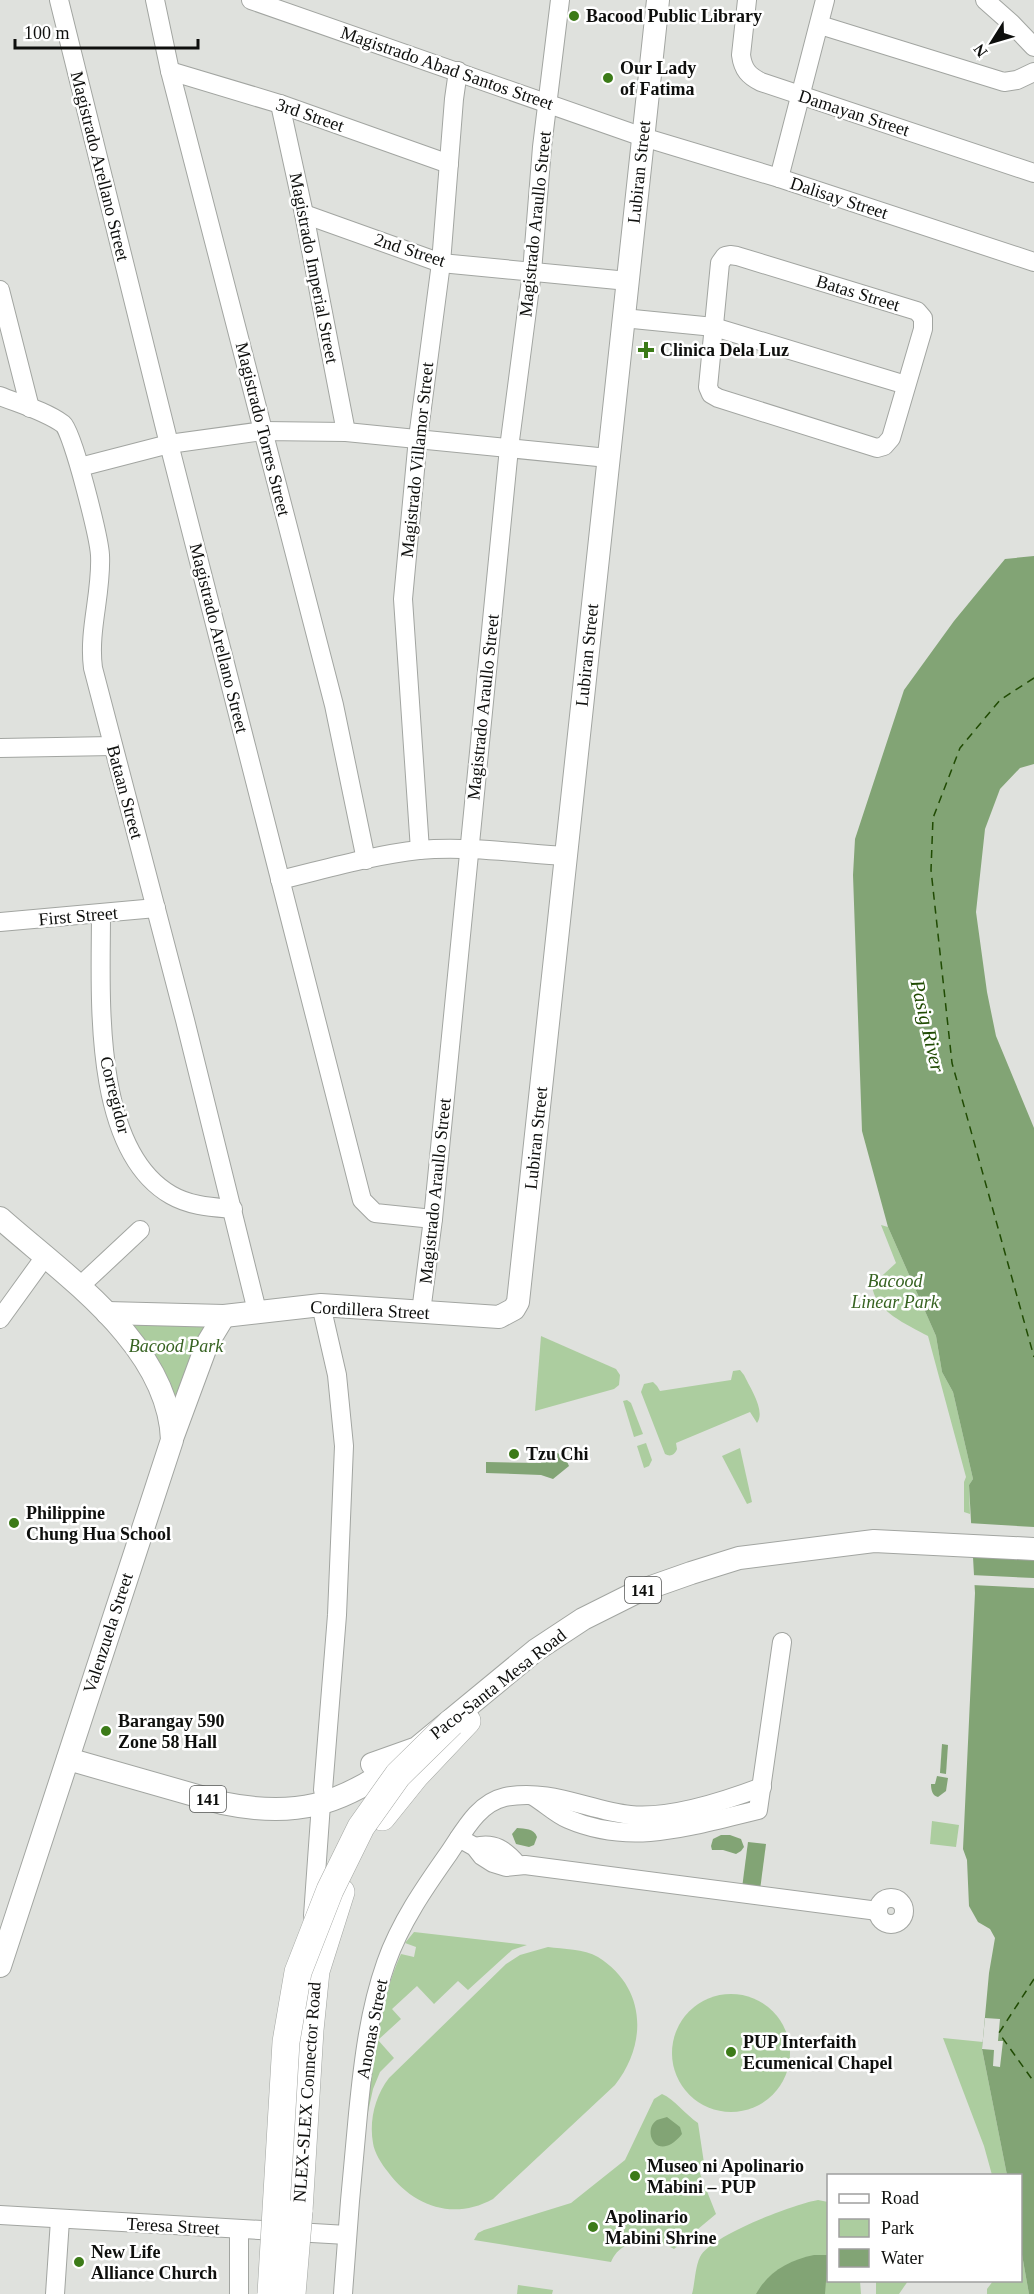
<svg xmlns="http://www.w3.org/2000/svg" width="1034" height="2294" font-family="'Times New Roman',serif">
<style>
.green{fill:#accd9f}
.water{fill:#82a475}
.pier{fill:#dfe1dd}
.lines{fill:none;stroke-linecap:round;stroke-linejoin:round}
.ferry{stroke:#204b03;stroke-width:1.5;stroke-dasharray:8 6;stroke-linecap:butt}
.minor-casing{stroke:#a2a5a1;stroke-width:20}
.major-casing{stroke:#a2a5a1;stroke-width:24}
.highway-casing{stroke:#a2a5a1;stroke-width:28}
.minor{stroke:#fff;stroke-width:18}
.major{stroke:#fff;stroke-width:22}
.highway{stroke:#fff;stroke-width:27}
.highway-bridge-casing{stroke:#a2a5a1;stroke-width:28;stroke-linecap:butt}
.highway-bridge{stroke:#fff;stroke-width:27}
.poi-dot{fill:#3c7b18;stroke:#fff;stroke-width:2}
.labels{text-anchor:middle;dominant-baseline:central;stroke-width:5;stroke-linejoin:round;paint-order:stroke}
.shield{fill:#fff;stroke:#565756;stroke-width:1.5}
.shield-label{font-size:16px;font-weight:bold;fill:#0e0f0d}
.poi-label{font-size:18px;font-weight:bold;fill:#0e0f0d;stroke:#fff;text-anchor:start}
.street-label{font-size:18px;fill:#0e0f0d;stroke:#fff}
.park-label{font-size:18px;font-style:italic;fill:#376322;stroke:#fff}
.water-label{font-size:20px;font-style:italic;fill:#204b03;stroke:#fff}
</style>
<rect width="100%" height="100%" fill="#dfe1dd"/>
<!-- green -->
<g class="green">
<path d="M881,1225L888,1227L936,1336L942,1372L953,1392L973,1479L969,1485L970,1514L964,1512V1482L966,1477L928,1336C908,1325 874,1311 872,1285L896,1263Z"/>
<polygon points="212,1319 175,1411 170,1382 125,1321"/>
<polygon points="541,1336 616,1369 620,1375 619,1385 614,1389 535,1411"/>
<path d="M740,1370L744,1375C750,1388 766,1411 757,1423L750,1412L676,1443L677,1449C675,1455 670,1457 665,1454L641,1392L644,1384L653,1382L657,1386L660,1391L731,1380L733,1371Z"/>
<polygon points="627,1400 631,1403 643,1434 634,1437 623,1401"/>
<polygon points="646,1443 652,1460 649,1466 644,1468 637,1446"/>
<polygon points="740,1448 752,1502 747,1504 722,1456"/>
<polygon points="932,1821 959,1825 956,1847 930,1844"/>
<path d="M414,1932L527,1945L512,1950L468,1990L458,1981L434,2004L417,1986L392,2009L401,2019L378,2040L394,2058L380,2072L373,2089L366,2121C370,2068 379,2002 401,1954L414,1957L416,1947L405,1943Z"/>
<path d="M548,1947C563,1949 584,1949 598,1957C646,1987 648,2043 615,2085L493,2199C453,2221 413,2206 388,2172C382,2165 374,2152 373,2143C369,2121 375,2096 389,2078L506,1964L520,1955Z"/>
<circle cx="731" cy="2053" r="59"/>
<polygon points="943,2038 983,2042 982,2049 1007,2175 992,2175 984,2146"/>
<path d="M662,2094C674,2099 686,2115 698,2123L704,2163L697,2166L716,2214L674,2249C654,2237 621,2237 611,2262L474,2240L478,2233L484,2230L571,2203L625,2160L654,2099Z"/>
<path d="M818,2200L828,2202V2280L860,2281L861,2294H692C695,2283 695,2267 700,2257C710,2236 794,2204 818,2200Z"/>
<polygon points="1021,2249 1029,2294 987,2294 987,2289 993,2281 1020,2280"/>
<polygon points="876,2281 876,2280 908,2281 899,2294 876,2294"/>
<polygon points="518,2285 553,2290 552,2294 517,2294"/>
</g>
<!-- water -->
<g class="water">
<polygon points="1034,556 1034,764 1020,768 1000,789 985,829 976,912 987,992 996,1036 1034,1128 1034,2294 1029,2294 1021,2249 1020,2176 1007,2175 982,2049 989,1973 995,1938 990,1929 978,1922 969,1906 967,1860 963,1849 975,1593 969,1485 973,1479 953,1392 942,1372 936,1336 888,1227 862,1131 853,875 855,839 904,690 954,621 1005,559"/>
<polygon points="553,1452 564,1455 569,1466 553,1479 541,1475 486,1473 486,1462 541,1463 543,1454"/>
<polygon points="942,1744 948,1745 946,1774 940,1773"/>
<path d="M937,1776L948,1778L946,1791L938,1797C932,1796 931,1789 931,1784H935Z"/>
<path d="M517,1828C525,1829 534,1828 537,1837L534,1845L529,1847L516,1844L512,1834Z"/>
<polygon points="721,1835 730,1835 741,1839 744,1847 741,1851 736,1854 723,1850 712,1850 711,1846 713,1839"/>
<polygon points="748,1842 766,1844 760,1890 742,1888"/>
<path d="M667,2117L680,2127L682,2134C657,2165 641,2130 657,2120C660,2119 664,2118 667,2117Z"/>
<path d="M814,2255H828L825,2294H756C768,2272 789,2260 814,2255Z"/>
</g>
<!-- pier -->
<g class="pier">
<polygon points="968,1523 1034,1527 1034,1556 970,1553"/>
<polygon points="971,1575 1034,1578 1034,1588 972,1585"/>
<polygon points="985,2018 1000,2019 998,2041 1003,2041 1000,2067 993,2066 994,2050 982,2049"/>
</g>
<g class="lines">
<!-- ferry -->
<g class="ferry">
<polyline points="1034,678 1000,700 960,748 933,818 931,870 952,1063 1034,1357"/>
<polyline points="1034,1979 999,2033 1034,2082"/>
</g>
<defs>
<g id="minor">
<polyline points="59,0 169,444 362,1200 375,1213 433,1219"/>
<polyline points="155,0 170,71 334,705 366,860"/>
<polyline points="251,0 643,137 779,178 1034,262"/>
<path d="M747,0L741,55C743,70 749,76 761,82L1034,173"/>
<polyline points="985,0 1011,23 1034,47"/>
<polyline points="820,25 1004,82 1017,80 1034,72"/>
<polyline points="170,71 280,104 449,164"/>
<polyline points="280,104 304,214 346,432"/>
<polyline points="779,178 825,0"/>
<polyline points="304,214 441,263 628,281"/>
<polygon points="730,255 737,256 917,311 923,318 923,329 891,438 884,446 877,448 718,398 711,394 708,387 720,263 725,256"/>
<polyline points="0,290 30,408"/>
<polyline points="623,318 714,327 906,385"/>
<path d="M0,396C20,404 45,411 63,424C73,432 99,538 100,555C102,593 88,630 93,668L185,1020L257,1311"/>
<polyline points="80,467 169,444 263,431 346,432 608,458"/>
<polyline points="0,748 113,746"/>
<polyline points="420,850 403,599 418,438 441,263 454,99 458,71"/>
<path d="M280,880C326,869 373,855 419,850C467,846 518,853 565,856"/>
<path d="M101,914C101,993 91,1149 171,1195C190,1206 211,1207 233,1209"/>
<polyline points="0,922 156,908"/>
<polyline points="79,1287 140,1230"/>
<polyline points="321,1305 337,1375 344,1446 337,1615 323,1790"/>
<polyline points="421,1312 433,1219 509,448 532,272 542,147 560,0"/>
<polyline points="0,1319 44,1258"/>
<path d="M533,1796C545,1803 556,1814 568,1819C633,1847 693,1825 758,1810L782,1642"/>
<polyline points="459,1838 475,1847 482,1856 493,1863 506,1867 525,1865 878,1911"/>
<path d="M475,1847C494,1842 505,1850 517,1864"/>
<circle cx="891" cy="1911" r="13"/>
<polyline points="313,1916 321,1804"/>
<polyline points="0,2215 347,2235"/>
<polyline points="55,2294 60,2220"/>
<polyline points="239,2294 239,2229"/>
<path d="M343,2294C347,2234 352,2174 358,2114C363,2063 369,2011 386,1963C400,1923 425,1887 449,1853C464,1831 478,1803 505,1797C549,1788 588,1810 630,1815C670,1819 725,1801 762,1787"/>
</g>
<g id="major">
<path d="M0,1218C64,1275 169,1345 172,1440L0,1966"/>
<polyline points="107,1313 224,1316 321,1305 499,1317 514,1309 518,1302 658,0"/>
<polyline points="173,1436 207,1344 224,1316"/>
<path d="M68,1759L222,1803C294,1818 340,1806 399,1762"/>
<polyline points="372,1764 417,1748 536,1650 583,1619 637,1592 691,1573 739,1558 874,1541 1034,1549"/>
</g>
<g id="highway">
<polyline points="382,1817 415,1776 467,1721"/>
<polyline points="299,2211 310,2030 316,1971 341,1892"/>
</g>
</defs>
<!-- minor casing -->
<use href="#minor" class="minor-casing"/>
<!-- major casing -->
<use href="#major" class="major-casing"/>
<!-- highway casing -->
<use href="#highway" class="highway-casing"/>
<!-- minor -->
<use href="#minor" class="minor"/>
<!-- major -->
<use href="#major" class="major"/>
<!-- highway -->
<use href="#highway" class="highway"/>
<defs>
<g id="highway-bridge">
<polyline points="271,2294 286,2042 298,1972 330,1890 361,1827 398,1775 451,1723"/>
<polyline points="292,2294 299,2211"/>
</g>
</defs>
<!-- highway-bridge casing -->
<use href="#highway-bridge" class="highway-bridge-casing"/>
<!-- highway-bridge -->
<use href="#highway-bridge" class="highway-bridge"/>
</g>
<!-- markers -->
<g class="poi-dot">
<circle cx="574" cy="16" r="6"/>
<circle cx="608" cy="78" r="6"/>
<path d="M643 341h6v6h6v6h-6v6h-6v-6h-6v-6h6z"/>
<circle cx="514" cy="1454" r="6"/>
<circle cx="14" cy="1523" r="6"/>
<circle cx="106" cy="1731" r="6"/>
<circle cx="731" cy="2052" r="6"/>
<circle cx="635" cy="2176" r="6"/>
<circle cx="593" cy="2227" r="6"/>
<circle cx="79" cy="2262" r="6"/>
</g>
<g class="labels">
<!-- shield labels -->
<g class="shield">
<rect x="625" y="1577" width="36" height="26" rx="4.5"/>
<rect x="190" y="1786" width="36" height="26" rx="4.5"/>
</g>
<g class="shield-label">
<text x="643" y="1590">141</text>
<text x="208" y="1799">141</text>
</g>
<!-- poi labels -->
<g class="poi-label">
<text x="586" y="16">Bacood Public Library</text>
<text x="620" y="68">Our Lady<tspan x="620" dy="21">of Fatima</tspan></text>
<text x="660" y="350">Clinica Dela Luz</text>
<text x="526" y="1454">Tzu Chi</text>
<text x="26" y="1513">Philippine<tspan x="26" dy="21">Chung Hua School</tspan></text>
<text x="118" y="1721">Barangay 590<tspan x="118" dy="21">Zone 58 Hall</tspan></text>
<text x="743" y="2042">PUP Interfaith<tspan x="743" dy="21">Ecumenical Chapel</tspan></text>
<text x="647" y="2166">Museo ni Apolinario<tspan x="647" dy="21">Mabini – PUP</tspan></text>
<text x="605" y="2217">Apolinario<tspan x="605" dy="21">Mabini Shrine</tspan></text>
<text x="91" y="2252">New Life<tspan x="91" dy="21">Alliance Church</tspan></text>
</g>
<!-- street labels -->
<g class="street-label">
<text transform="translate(447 68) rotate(19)">Magistrado Abad Santos Street</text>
<text transform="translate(854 113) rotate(18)">Damayan Street</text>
<text transform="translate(310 115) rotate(19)">3rd Street</text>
<text transform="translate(100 166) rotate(76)">Magistrado Arellano Street</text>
<text transform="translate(639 172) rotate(-84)">Lubiran Street</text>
<text transform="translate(839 198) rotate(18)">Dalisay Street</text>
<text transform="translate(535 224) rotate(-84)">Magistrado Araullo Street</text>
<text transform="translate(410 250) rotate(18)">2nd Street</text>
<text transform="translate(314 268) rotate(79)">Magistrado Imperial Street</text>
<text transform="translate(858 293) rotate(17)">Batas Street</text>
<text transform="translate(263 429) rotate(76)">Magistrado Torres Street</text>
<text transform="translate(417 460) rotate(-84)">Magistrado Villamor Street</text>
<text transform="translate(219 638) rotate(76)">Magistrado Arellano Street</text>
<text transform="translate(587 655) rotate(-84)">Lubiran Street</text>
<text transform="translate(483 707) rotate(-84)">Magistrado Araullo Street</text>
<text transform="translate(125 792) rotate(75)">Bataan Street</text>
<text transform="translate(78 916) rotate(-5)">First Street</text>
<text transform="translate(115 1095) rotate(76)">Corregidor</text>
<text transform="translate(536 1138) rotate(-84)">Lubiran Street</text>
<text transform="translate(435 1191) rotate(-84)">Magistrado Araullo Street</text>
<text transform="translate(370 1310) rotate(3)">Cordillera Street</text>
<text transform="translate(108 1633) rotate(-72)">Valenzuela Street</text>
<text transform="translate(498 1684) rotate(-38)">Paco-Santa Mesa Road</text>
<text transform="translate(372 2029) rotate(-79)">Anonas Street</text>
<text transform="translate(307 2092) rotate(-86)">NLEX-SLEX Connector Road</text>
<text transform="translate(173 2226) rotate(3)">Teresa Street</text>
</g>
<!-- park labels -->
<g class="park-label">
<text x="895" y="1281">Bacood<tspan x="895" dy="21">Linear Park</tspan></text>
<text x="176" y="1346">Bacood Park</text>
</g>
<!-- water labels -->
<g class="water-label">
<text transform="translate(928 1026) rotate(77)">Pasig River</text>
</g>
</g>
<!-- legend -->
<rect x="827" y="2174" width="195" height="108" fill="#ffffff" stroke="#9f9f9e" stroke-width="1.5"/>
<rect x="839" y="2194" width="30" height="9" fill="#ffffff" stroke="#9f9f9e" stroke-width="1.5"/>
<text x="881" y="2204" font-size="18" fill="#0e0f0d">Road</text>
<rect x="839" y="2219" width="30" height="18" fill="#accd9f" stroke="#9f9f9e" stroke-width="1.5"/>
<text x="881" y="2234" font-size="18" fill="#0e0f0d">Park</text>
<rect x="839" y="2249" width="30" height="18" fill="#82a475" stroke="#9f9f9e" stroke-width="1.5"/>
<text x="881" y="2264" font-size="18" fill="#0e0f0d">Water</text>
<!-- north arrow -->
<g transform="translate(992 42) rotate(233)" stroke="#ffffff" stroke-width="4.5" paint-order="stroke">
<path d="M0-4.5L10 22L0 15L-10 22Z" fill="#0e0f0d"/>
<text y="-9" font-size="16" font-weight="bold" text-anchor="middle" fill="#0e0f0d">N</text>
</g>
<!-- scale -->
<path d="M15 39v9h183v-9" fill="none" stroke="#0e0f0d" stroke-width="3"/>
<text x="24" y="39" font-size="18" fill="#0e0f0d" stroke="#ffffff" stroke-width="4.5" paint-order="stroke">100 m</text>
</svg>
